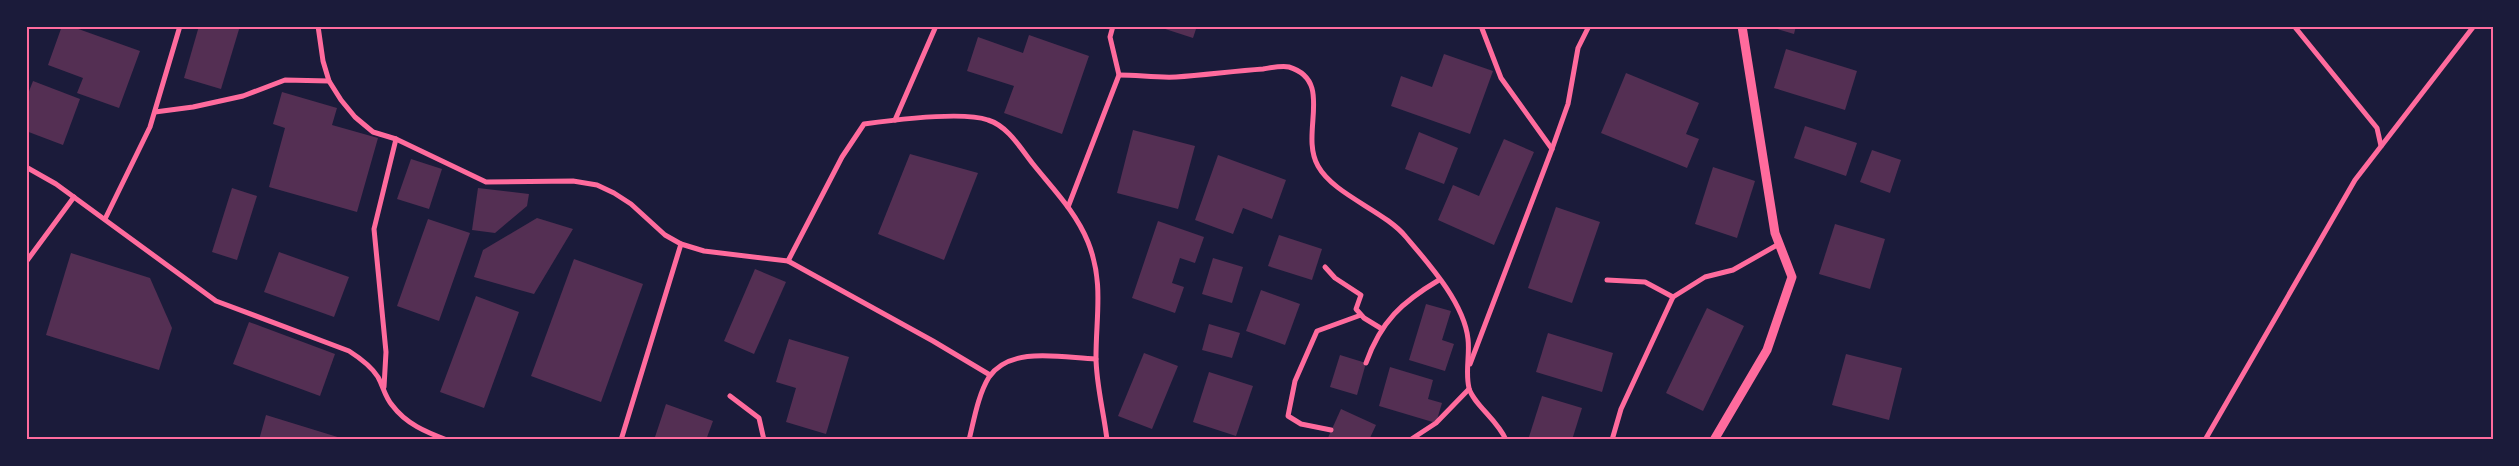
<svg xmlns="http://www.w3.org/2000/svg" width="2519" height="466" font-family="Manrope,sans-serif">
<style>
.building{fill:#542f53}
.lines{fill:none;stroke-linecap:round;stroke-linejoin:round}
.minor{stroke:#ff6b9d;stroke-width:5}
.tertiary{stroke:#ff6b9d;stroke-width:9}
.neatline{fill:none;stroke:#ff6b9d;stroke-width:2}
</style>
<rect width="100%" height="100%" fill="#1b1b3a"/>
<!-- building -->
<g class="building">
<polygon points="62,26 70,26 140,51 119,108 77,93 83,78 48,65"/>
<polygon points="199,26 240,26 221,89 184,78"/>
<polygon points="1156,26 1197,26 1193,38"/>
<polygon points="1767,26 1796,26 1794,34"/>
<polygon points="1029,35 1089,56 1062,134 1004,113 1014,86 967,71 978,37 1023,53"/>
<polygon points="1786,49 1857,71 1845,110 1774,88"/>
<polygon points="1444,54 1493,71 1470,134 1391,106 1401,76 1432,87"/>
<polygon points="1626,73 1699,103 1686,134 1699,139 1687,168 1601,133"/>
<polygon points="33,81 80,99 63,145 26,131 26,99"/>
<polygon points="282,92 337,108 332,125 378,138 357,212 269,187 285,128 273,124"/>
<polygon points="1805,126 1857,143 1846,176 1794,158"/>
<polygon points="1133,130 1195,146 1178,209 1117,193"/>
<polygon points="1419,132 1458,148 1444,184 1405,169"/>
<polygon points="1504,139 1534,152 1494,245 1438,220 1453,185 1479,196"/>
<polygon points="1872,150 1901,160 1890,193 1860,182"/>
<polygon points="910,154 978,173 944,260 878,234"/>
<polygon points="1218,155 1286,180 1272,219 1243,208 1233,234 1195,220"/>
<polygon points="411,159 442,169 429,209 397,199"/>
<polygon points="1713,167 1755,181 1737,238 1695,224"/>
<polygon points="232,188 257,196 237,260 212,252"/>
<polygon points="478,188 529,194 527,206 495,233 472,230"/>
<polygon points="1556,207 1600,222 1572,303 1528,288"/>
<polygon points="537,218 573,229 534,294 474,277 483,250"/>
<polygon points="428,219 470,233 439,321 397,306"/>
<polygon points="1158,221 1204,237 1195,263 1180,258 1172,283 1184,287 1175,313 1132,298"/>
<polygon points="1835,224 1885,239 1870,289 1819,274"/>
<polygon points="1279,235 1322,249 1312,280 1268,266"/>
<polygon points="279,252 349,277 334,317 264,292"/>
<polygon points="71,253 150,278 172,328 159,370 46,335"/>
<polygon points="1213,258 1243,267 1232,303 1202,294"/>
<polygon points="574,259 643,284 601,402 531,376"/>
<polygon points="755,269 786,282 754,354 724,341"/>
<polygon points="1261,290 1300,304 1285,345 1246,331"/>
<polygon points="476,296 519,312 484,408 440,392"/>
<polygon points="1426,304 1451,311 1442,340 1454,344 1445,371 1409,360"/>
<polygon points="1707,308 1744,326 1703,411 1666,393"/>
<polygon points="249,322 335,354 320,396 233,364"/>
<polygon points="1209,324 1240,333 1232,358 1202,350"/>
<polygon points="1548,333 1613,353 1602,392 1536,372"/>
<polygon points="789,339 849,357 826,434 786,422 796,388 776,382"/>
<polygon points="1144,353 1178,366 1152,429 1118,416"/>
<polygon points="1846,354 1902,368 1889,420 1832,405"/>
<polygon points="1340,355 1366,363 1357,395 1330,387"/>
<polygon points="1390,367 1433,380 1428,399 1442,403 1436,423 1379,406"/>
<polygon points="1209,372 1253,386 1236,436 1193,422"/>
<polygon points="1542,396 1582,408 1572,440 1528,440"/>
<polygon points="666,404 713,421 706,440 654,440"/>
<polygon points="1341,409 1376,425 1369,440 1327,440"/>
<polygon points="266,415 344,439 344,440 259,440"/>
</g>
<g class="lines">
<!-- minor -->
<g class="minor">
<polyline points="318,26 323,61 329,81 341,100 355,117 373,132 396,139 486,182 573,181 597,185 614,193 631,204 665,235 681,244 704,251 788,261 933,341 990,375"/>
<polyline points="1481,26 1501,78 1552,149"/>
<polyline points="2294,26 2377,128 2381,146"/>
<path d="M1119,75C1138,75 1157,78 1176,77C1205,75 1234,71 1263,69C1270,68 1282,65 1289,67C1335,81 1299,133 1318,166C1334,195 1385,211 1406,237C1429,264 1464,303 1468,339C1470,355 1465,372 1469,388C1473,404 1498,420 1506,440"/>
<polyline points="155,112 193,107 243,96 285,80 329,81"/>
<polyline points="895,120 936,26"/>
<path d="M26,167L56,184L216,301L349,351C360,358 371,366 378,377C383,386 385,397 392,405C406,424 426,432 447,440"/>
<polyline points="1068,207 1119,75 1110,37 1113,26"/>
<polyline points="105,219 150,127 180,26"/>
<path d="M788,261L842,157L864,124C893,120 962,111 988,120C1008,126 1021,149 1033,164C1053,189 1076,212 1088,242C1104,282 1096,315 1096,357C1096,384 1104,413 1107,440"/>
<polyline points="26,262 74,197"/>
<polyline points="1325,267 1335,278 1361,295 1356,309 1364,318 1382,329"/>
<polyline points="1607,280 1645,282 1673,297"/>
<path d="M1366,363C1381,321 1402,302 1439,280"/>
<polyline points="1470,364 1552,149 1568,104 1578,48 1589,26"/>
<polyline points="384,387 386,352 374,229 396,139"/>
<polyline points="730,396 759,418 764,440"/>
<polyline points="1331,430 1301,424 1288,416 1295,381 1317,331 1361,315"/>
<polyline points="26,437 28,440"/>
<polyline points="621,440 681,244"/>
<path d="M969,440C974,420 978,395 989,377C1011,345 1064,358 1096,359"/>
<polyline points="1410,440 1436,423 1469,389"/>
<polyline points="1612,440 1621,409 1673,297 1705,277 1733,270 1779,244"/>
<polyline points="2205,440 2355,180 2474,26"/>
</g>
<!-- tertiary -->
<polyline class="tertiary" points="1714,440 1767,350 1792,277 1775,233 1742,26"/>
</g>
<!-- border -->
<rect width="2519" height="466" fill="none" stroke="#1b1b3a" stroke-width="55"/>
<rect x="28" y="28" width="2464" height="410" class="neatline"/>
</svg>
